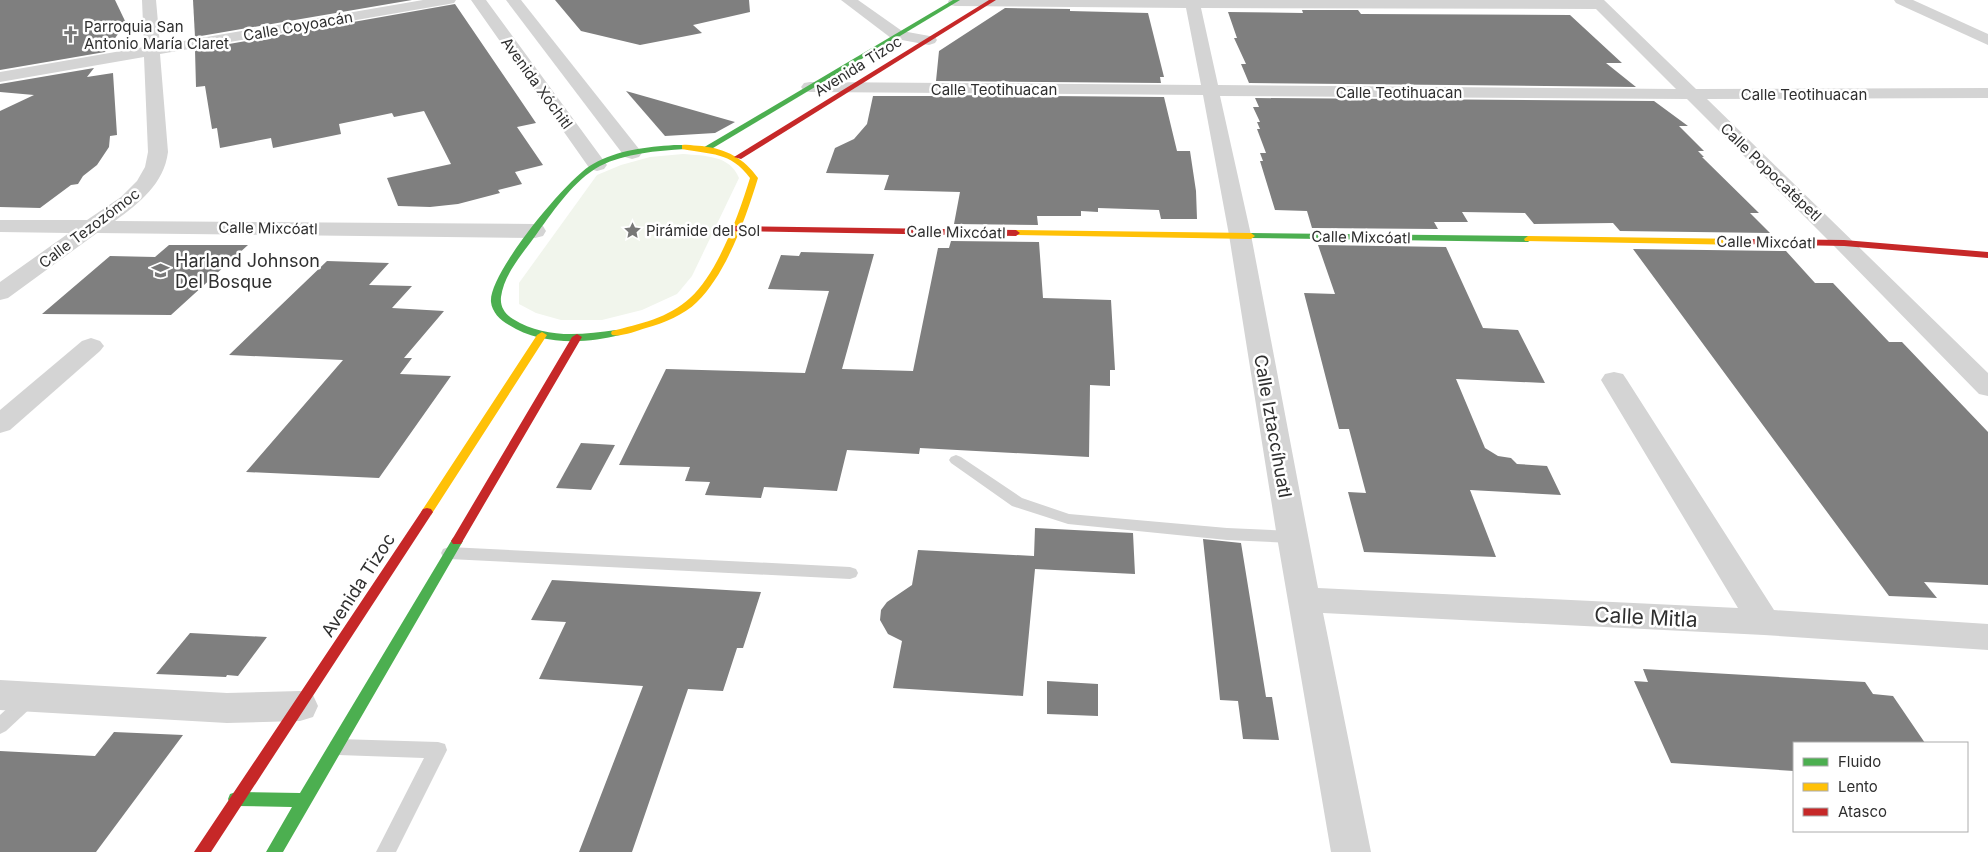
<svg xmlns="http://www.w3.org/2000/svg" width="1988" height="852" font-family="Inter,sans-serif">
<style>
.green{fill:#f1f5ec}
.building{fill:#7f7f7f}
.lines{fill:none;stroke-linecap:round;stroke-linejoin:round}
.lane{fill:#d4d4d4;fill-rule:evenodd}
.street{fill:#d4d4d4;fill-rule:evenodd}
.fast{fill:#4caf50;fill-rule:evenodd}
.slow{fill:#ffc107;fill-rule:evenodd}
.jam{fill:#c62828;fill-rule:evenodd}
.labels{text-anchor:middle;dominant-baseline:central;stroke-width:5;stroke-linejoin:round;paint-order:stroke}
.far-poi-label{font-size:15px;fill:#2f2f2f;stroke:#fff;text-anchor:start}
.far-street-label{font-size:15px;fill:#2f2f2f;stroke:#fff}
.poi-label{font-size:18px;fill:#2f2f2f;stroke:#fff;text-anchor:start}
.street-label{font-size:18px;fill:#2f2f2f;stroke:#fff}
.near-street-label{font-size:21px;fill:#2f2f2f;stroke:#fff}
</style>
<rect width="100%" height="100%" fill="#fff"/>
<!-- green -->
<path class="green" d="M683,154C705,156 730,155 739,178L692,276L677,294L642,310L602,320H561L536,313L519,304V283L597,175L621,165L650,157Z"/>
<!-- building -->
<g class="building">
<polygon points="0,0 115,0 126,23 105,52 0,70"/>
<polygon points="193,0 412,0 195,37"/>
<polygon points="555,0 749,0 750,12 693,25 702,33 640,45 581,31"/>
<polygon points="455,4 536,123 517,127 543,165 515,172 522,184 498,190 500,193 458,204 430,207 398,206 387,178 451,164 424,111 394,117 392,113 339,124 341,134 273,148 271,138 220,148 217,128 212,129 205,86 196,87 195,50"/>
<polygon points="1005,8 1070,9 1070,11 1148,13 1164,77 1160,77 1161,83 936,81 939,51"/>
<polygon points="1302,10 1358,10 1361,14 1570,15 1622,63 1606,63 1636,87 1249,83 1241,64 1246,64 1234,38 1237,38 1228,12 1303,13"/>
<polygon points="94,68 87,77 113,73 117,135 110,136 109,147 97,165 83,176 78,184 71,185 40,208 0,207 0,111 34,95 0,92 0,84"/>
<polygon points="626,91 735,122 715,133 665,136"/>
<polygon points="934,95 1164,97 1177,151 1190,151 1196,191 1197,219 1161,219 1159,210 1098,208 1098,212 1081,211 1081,216 1037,216 1038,225 954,224 960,192 884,190 889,175 826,173 835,148 854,139 867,124 873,96 934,96"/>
<polygon points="1255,98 1654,101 1688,126 1679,126 1704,151 1698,151 1704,157 1702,157 1759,213 1750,213 1770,233 1620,231 1613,223 1534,224 1525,213 1462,212 1468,222 1434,222 1438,229 1312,228 1307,211 1275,210 1260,161 1263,161 1260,153 1266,153 1257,129 1260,129 1257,122 1260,122 1253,107 1259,107"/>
<polygon points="951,241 1039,242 1043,298 1111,300 1115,370 1110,370 1110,386 1090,385 1089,457 920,448 919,454 847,450 837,491 764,487 761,498 705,495 710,482 685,481 690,467 619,465 666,369 805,373 829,291 768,289 781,255 799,256 801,252 874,254 842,369 913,371 938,248 949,248"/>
<polygon points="169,245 248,245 171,315 42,314 110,256 155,257"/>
<polygon points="1318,245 1446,247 1483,328 1518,330 1545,383 1456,379 1485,448 1498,456 1511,458 1517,464 1547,466 1561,495 1470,490 1496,557 1364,552 1348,492 1366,493 1349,429 1339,429 1304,293 1335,294"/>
<polygon points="1633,249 1786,251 1815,283 1833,283 1889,342 1902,342 1988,432 1988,585 1924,582 1937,598 1889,596"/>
<polygon points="327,261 389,263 369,285 412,286 392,308 444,311 404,358 412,358 400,374 451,376 379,478 246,472 343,360 229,355"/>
<polygon points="581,443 615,445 591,490 556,488"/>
<polygon points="1035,528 1133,533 1135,574 1035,569 1023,696 893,688 902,641 888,634 880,620 881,610 887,602 912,585 918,550 1034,556"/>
<polygon points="1203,539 1241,543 1266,697 1272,697 1279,740 1243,739 1238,701 1220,700"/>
<polygon points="552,580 761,592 743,648 737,648 723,691 688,689 632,852 579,852 643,686 539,679 566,622 531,620"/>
<polygon points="190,633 267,637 238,676 227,675 226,677 156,674"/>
<polygon points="1643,669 1865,682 1873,694 1893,696 1925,743 1794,743 1794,771 1671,763 1634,681 1648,682"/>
<polygon points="1047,681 1098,684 1098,716 1047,714"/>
<polygon points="114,732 183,735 96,852 0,852 0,751 95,756"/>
</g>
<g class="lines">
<!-- lane -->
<g class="lane">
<polygon points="956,455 961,457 1022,498 1069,514 1227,528 1292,531 1297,533 1300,537 1297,541 1292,543 1227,540 1068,524 1012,506 951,463 949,460 951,457"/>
<polygon points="449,547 850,567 856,569 858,573 856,577 850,579 449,559 443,557 441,553 443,549"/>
<polygon points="29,692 35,694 38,699 35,704 6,731 0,734 0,715 23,694"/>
<polygon points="338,739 438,742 445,744 447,750 396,852 376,852 424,758 338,755 331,753 329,747 331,741"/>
</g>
<!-- street -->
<g class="street">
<path d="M142,0H156L160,45L423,0H456L454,3L449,4L160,54L168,152C164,184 139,203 115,221L535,224L543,226L546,231L543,236L535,238L97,233L8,298L0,300V282L69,233L0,232V220H87L121,197L137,181L145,167L148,152L144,57L0,82V72L144,47Z"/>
<polygon points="471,0 486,0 604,161 607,165 604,169 597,171 590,169"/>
<polygon points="506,0 521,0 639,149 642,153 639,157 632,159 625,157"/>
<polygon points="841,0 858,0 902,31 935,37 937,40 935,43 929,45 891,38"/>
<path d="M949,0H1604L1696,89L1988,88V98L1707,99L1988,373V396L1979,394L1836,248L1687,99L1220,96L1251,235L1318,588L1738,608L1601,380L1605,374L1614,372L1623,374L1627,380L1774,610L1988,624V650L1764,635L1323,613L1371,852H1331L1277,537L1229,235L1203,95L810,92L804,91L801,87L804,83L810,82L1201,85L1186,8L955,6L950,5L948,2ZM1201,8L1596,9L1676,89L1218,85Z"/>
<polygon points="1894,0 1913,0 1988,34 1988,45 1896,3"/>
<polygon points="91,338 100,341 104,346 100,351 10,430 0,433 0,410 82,341"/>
<polygon points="0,680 227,693 300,691 313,695 318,706 313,717 300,721 227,723 0,710"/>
</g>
<!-- fast -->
<g class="fast">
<polygon points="953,0 960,0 708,151 701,149"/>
<path d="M674,145H685L689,147L685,149C656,151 626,153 600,166C574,180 555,209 538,232C525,251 504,273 501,297C500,307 505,314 513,319C545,339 581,335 616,330L620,331L621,333L620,335C585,344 540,345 509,325C500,320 492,312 491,302C488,274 568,177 593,164C617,150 647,147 674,145Z"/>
<polygon points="1251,233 1528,236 1532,239 1528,242 1248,238 1247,236"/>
<polygon points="457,536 461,538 463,541 283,852 266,852 292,807 236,806 230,804 228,799 230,794 236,792 300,793 453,538"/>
</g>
<!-- slow -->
<g class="slow">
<path d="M682,145C689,144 695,146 702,146C726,149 744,158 758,178C746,217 727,273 697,302C684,315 664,323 646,328C636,331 622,337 612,335L611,333L612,331C639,324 669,318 690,298C718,273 739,214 750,178C730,151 711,155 682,149Z"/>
<polygon points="1016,230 1251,233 1255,236 1251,239 1013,235 1013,231"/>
<polygon points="1528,236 1746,239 1751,242 1746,245 1525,241 1524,239"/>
<polygon points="542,332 547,335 431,515 423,515 421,512 423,509 537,335"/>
</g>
<!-- jam -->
<g class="jam">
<polygon points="989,0 996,0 741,159 734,157"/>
<polygon points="733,226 1016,230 1020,233 1016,236 730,231 730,227"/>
<polygon points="1746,239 1844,240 1988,252 1988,258 1844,246 1743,244 1743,240"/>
<polygon points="577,334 582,337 461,544 453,544 451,541 453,538 572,337"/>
<polygon points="427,508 431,509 433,512 431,515 211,852 194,852 423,509"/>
</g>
</g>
<!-- icons -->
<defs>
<symbol id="church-bare" viewBox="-9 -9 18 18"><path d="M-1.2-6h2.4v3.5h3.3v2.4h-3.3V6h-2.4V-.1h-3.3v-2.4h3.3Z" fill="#787878" stroke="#fff" stroke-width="2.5" paint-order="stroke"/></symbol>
<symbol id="sight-bare" viewBox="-9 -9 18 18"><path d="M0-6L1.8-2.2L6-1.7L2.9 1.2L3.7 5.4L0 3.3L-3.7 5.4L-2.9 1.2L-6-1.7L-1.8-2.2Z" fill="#787878" stroke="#fff" stroke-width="2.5" paint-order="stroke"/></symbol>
<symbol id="school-bare" viewBox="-9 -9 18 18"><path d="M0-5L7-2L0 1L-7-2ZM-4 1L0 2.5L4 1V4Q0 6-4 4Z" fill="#787878" stroke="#fff" stroke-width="2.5" paint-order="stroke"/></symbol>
</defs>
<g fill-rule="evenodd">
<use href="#church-bare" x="58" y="22" width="25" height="25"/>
<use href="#sight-bare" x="620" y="218" width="25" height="25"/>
<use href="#school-bare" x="148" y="258" width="25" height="25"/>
</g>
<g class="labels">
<!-- far-poi labels -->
<g class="far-poi-label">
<text x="84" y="26">Parroquia San<tspan x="84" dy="17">Antonio María Claret</tspan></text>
<text x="646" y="230">Pirámide del Sol</text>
</g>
<!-- far-street labels -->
<g class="far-street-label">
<text transform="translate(298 26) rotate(-10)">Calle Coyoacán</text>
<text transform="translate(858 66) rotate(-32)">Avenida Tizoc</text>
<text transform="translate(537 83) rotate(54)">Avenida Xóchitl</text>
<text x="994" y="89">Calle Teotihuacan</text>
<text x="1399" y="92">Calle Teotihuacan</text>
<text x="1804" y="94">Calle Teotihuacan</text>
<text transform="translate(1771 172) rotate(44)">Calle Popocatépetl</text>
<text transform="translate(89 228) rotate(-37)">Calle Tezozómoc</text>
<text transform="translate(268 228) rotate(1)">Calle Mixcóatl</text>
<text transform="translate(956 232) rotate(1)">Calle Mixcóatl</text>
<text transform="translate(1361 237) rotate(1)">Calle Mixcóatl</text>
<text transform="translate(1766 242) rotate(1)">Calle Mixcóatl</text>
</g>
<!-- poi labels -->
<g class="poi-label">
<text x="175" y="260">Harland Johnson<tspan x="175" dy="21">Del Bosque</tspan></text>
</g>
<!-- street labels -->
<g class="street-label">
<text transform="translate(1273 426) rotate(80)">Calle Iztaccíhuatl</text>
<text transform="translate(358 585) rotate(-57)">Avenida Tizoc</text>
</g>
<!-- near-street labels -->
<g class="near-street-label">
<text transform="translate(1646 617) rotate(3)">Calle Mitla</text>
</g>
</g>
<!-- legend -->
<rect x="1793" y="742" width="175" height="90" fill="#ffffff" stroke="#acacac"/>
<rect x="1803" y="758" width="25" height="8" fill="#4caf50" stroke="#acacac"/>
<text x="1838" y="767" font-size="15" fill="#2f2f2f">Fluido</text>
<rect x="1803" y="783" width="25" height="8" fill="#ffc107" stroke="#acacac"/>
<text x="1838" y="792" font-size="15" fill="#2f2f2f">Lento</text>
<rect x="1803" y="808" width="25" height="8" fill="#c62828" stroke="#acacac"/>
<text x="1838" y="817" font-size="15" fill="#2f2f2f">Atasco</text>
</svg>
